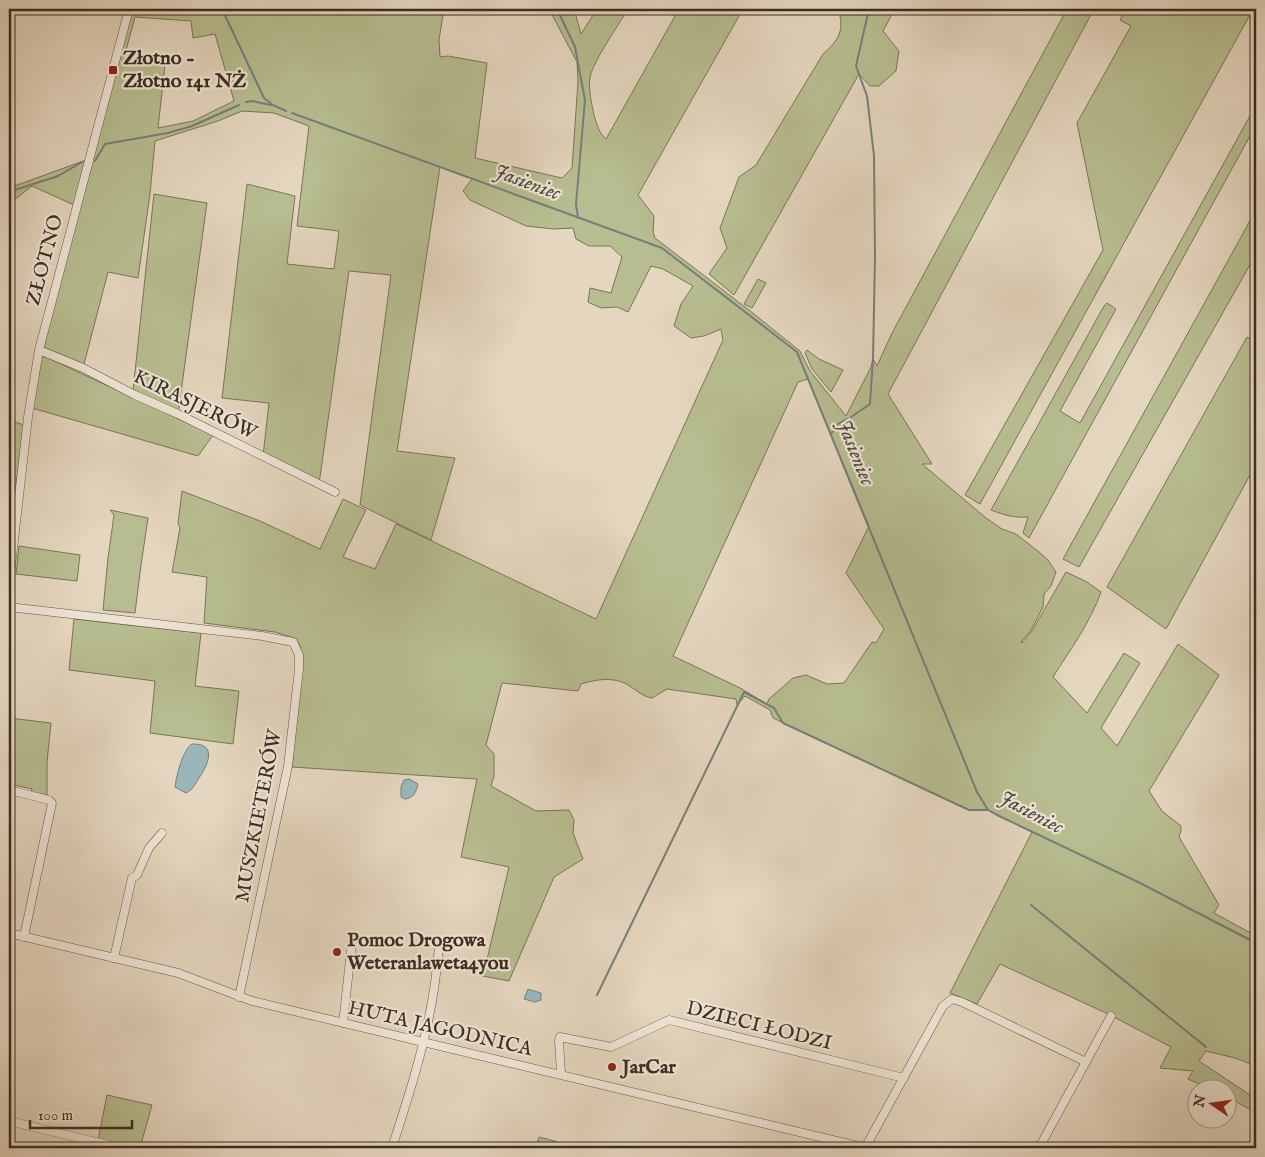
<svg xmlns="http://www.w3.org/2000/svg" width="1265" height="1157" font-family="'IM FELL English',serif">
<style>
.green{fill:#b7bd90;stroke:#7a7559;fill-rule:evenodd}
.water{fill:#99b7bb;stroke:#74807e}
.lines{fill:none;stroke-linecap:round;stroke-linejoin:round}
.stream{stroke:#74807e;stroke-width:2}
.minor-casing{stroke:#665749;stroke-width:9}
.minor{stroke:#eee4d5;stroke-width:8}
.poi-dot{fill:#8f2418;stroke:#eee4d5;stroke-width:2}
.labels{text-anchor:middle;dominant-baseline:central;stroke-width:4.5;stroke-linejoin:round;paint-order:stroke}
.poi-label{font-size:20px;font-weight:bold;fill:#3c2d22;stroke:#eee4d5;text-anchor:start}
.street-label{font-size:20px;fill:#3c2d22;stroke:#eee4d5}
.water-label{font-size:21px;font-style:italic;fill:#4f4941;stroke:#eee4d5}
</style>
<rect width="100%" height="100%" fill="#e5d6bf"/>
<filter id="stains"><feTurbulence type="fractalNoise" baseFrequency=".004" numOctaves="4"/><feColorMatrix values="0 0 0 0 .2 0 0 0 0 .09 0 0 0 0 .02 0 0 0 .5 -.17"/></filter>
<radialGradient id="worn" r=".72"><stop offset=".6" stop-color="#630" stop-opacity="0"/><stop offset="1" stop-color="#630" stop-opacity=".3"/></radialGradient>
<!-- green -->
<g class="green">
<path d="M132,9H444L439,40L440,57L448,56L487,63L475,158L562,178L572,168L578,82L577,62L549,9H574L581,34L597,9H628C619,24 593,62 590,77C588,88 592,105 594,115C597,125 599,133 606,139L679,9H743L638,195L654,216L653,232L655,238L749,310L800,351L810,371L846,416L871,367L873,359L877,366L892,333L1067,9H1094L888,394L932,464H922L986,518L1002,529L1016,534L1039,552L1048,560L1056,572L1051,586L1044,594L1043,607L1031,630L1021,642L1022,643L1032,631L1066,572L1087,582L1101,592C1090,623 1070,650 1053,677L1087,713L1124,653L1140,663L1101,728L1117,746L1178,644L1219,675L1149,791L1162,811L1181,826V831L1179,837L1219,905L1214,913L1256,936V1066L1235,1058L1206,1051L1199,1061L1256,1099V1113L1228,1097V1090L1211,1089L1188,1079L1193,1071L1160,1068L1171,1047L1108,1014L1000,964L977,1004L950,993L1032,832L988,810H969L773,718L770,710L745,696L737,705L736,699L667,689L652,698C642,696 639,692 631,687C616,676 598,679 581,684L578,691L502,683L486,745L494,754V776L491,786L536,811L569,810L574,820L573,833L583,859L554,877L509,981L483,976L509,867L461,857L477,779L292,767L302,664L300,645L294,638L275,632L204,623L207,577L172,572L180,528L178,523L182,491L260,521L320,549L343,499L366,510L343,557L375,569L396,524L596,619L723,340L721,329L704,336L691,338L674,326L681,304L693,286L663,269L651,266L628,312L617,307L601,308L588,302L590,288L611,293L622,257L610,246H589L576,239L573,228L553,229L526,226L470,200L463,191L472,179L440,167L397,451L455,458L431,540L360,505L391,275L349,271L319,484L263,456L269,403L222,398L247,184L295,196L287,264L334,269L339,231L297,226L309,126L274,113L242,111L218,121L155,141L150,194L138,278L108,272L84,364L43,347ZM135,17L191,21L193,38L215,34L234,101L193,121L158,128L166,56L125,54ZM808,379L869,526L846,573L884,629L876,643L872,642L844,683L827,684L806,675L793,678L769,699L767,704L740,688L673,656L798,382Z"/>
<path d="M838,9H895L883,31L899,51L896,71L879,86H870L859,74L734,295L709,274L727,248L720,228L739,177L756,165L823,54C839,40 845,30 838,9Z"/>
<polygon points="1126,9 1252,9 1252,11 980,504 965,495 1103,250 1077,123 1131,26 1120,20"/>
<path d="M1256,105V125L1029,538L1023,533L1028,517C1014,518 1004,515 991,510L1104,306L1107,303L1116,309L1060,411L1080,423Z"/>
<polygon points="86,160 74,205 32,186 9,204 9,188"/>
<polygon points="154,194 207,203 178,414 133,390"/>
<polygon points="1256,210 1256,254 1079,567 1063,559"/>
<polygon points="758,279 766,283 752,308 744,304"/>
<polygon points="1247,337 1256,342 1256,464 1166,629 1107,587"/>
<polygon points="807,350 819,359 843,370 831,392 812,369 805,353"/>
<polygon points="41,357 46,357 213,435 198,456 32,408"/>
<polygon points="9,420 24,425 16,486 10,487 9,486"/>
<polygon points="110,510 148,518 141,565 135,613 103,610 108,558 114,515"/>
<polygon points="19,546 80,555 77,581 16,574"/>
<polygon points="74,619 201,633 195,686 239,691 233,744 150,733 155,681 69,670"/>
<polygon points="9,718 51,723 47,762 47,795 31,792 32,789 9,784"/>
<polygon points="107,1095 152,1105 140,1148 133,1148 98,1140"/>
<polygon points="539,1137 558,1142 556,1148 536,1148"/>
</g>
<!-- water -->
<g class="water">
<path d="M192,744C218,743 208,765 199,778C195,784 193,790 186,793L175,787C176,777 183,749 192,744Z"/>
<path d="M409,779L418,784C416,792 414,798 405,799L401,797V787L404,780Z"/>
<polygon points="528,989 541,993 541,1000 535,1002 524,999"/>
</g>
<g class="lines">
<!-- stream -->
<g class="stream">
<polyline points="222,9 264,98 273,105 286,111"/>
<polyline points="557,9 575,47 585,100 576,204 578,218"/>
<polyline points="246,102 252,101 271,105"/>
<polyline points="292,113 662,248 797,352 977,792 988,810 997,815 1140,883 1256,943"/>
<polyline points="95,161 105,144 168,133 192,126 239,105"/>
<polyline points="9,192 58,176 82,162"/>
<polyline points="851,417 870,404 873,359 875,257 874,156 867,96 856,66 869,9"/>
<polyline points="831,434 838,424 847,419"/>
<polyline points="1031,905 1206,1047"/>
<polyline points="597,995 744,692 774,708 783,723 969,810 988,810"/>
</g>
<defs>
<g id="minor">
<polyline points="39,350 83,368 135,395 178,414 335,492"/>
<polyline points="9,584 28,417 39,350 129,9"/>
<polyline points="9,607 262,636 293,642 299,655 299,669 288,766 239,997"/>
<polyline points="9,790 49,800 52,803 24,937"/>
<polyline points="9,933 178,973 252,1001 866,1148"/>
<polyline points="114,958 132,878 137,875 149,848 162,833"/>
<polyline points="343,1023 352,942"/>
<polyline points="561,1074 559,1041 560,1037 611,1047 669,1020 904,1078"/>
<polyline points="9,1121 121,1148"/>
<path d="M392,1148C408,1098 425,1046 433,995C436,979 437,964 439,948"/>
<polyline points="865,1148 943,1006 952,999 962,1002 1086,1062"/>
<polyline points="1039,1148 1111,1016"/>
</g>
</defs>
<!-- minor casing -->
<use href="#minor" class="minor-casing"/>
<!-- minor -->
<use href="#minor" class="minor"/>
</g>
<!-- markers -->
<g class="poi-dot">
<rect x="108" y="65" width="10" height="10" rx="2.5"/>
<circle cx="337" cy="952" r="5"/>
<circle cx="612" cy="1067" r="5"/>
</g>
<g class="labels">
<!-- poi labels -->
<g class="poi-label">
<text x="123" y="58">Złotno -<tspan x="123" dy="23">Złotno 141 NŻ</tspan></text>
<text x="347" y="940">Pomoc Drogowa<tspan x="347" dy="23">Weteranlaweta4you</tspan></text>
<text x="622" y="1067">JarCar</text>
</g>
<!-- street labels -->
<g class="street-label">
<text transform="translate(45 260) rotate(-75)">ZŁOTNO</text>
<text transform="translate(195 405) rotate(26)">KIRASJERÓW</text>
<text transform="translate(259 816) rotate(-79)">MUSZKIETERÓW</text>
<text transform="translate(759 1026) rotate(14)">DZIECI ŁODZI</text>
<text transform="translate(440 1029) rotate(13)">HUTA JAGODNICA</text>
</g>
<!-- water labels -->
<g class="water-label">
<text transform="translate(527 183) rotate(20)">Jasieniec</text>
<text transform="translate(855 453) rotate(68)">Jasieniec</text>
<text transform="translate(1031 813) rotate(28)">Jasieniec</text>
</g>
</g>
<!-- margin -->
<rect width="1265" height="1157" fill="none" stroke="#e5d6bf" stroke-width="30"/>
<rect x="10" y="10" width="1245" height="1137" fill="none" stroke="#3c2d22" stroke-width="2.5"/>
<rect x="15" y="15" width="1235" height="1127" fill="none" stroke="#3c2d22"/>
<!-- north arrow -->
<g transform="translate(1212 1104) rotate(283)"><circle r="24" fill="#eee4d5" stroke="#a79b8d"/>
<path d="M0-4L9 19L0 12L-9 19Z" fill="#8f2418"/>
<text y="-8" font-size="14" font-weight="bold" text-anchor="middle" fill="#3c2d22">N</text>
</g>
<!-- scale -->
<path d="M30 1120v8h102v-8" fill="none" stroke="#3c2d22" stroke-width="2.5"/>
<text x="38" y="1120" font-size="15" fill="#3c2d22" stroke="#eee4d5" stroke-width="4" paint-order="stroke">100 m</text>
<rect width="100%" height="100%" filter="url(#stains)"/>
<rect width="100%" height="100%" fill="url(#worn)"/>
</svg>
